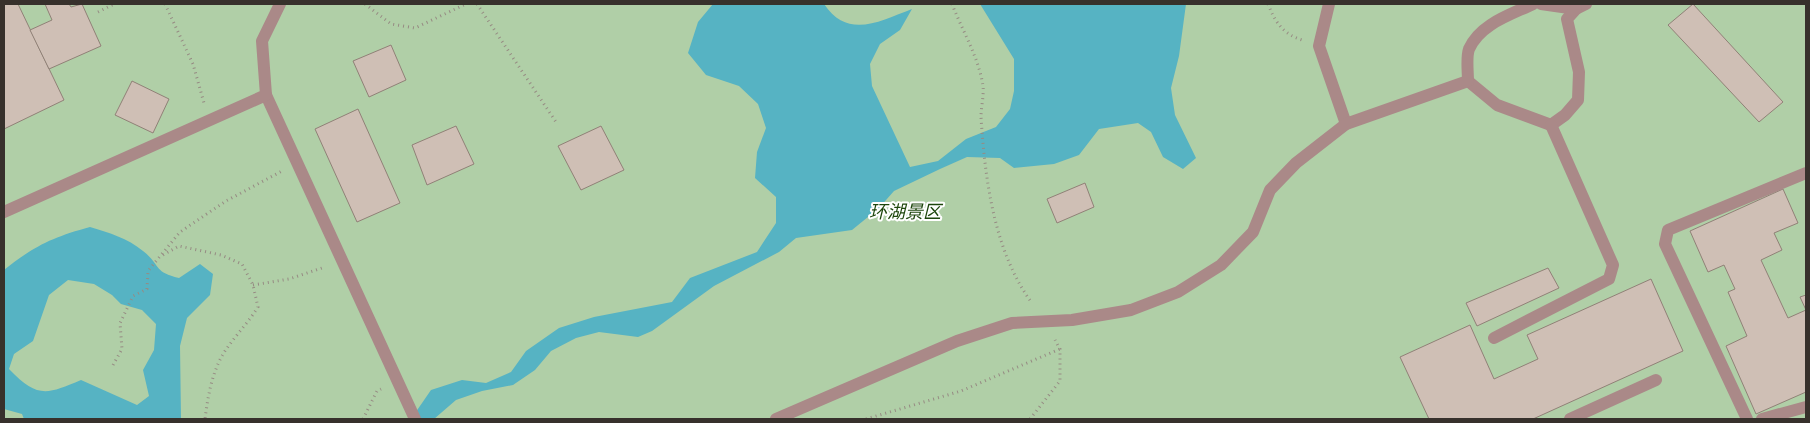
<svg xmlns="http://www.w3.org/2000/svg" width="1810" height="423" font-family="'Crimson Pro','Noto Sans SC',serif">
<style>
.green{fill:#b0cfa7}
.water{fill:#56b3c3;fill-rule:evenodd}
.building{fill:#cfbfb5;stroke:#908177}
.lines{fill:none;stroke-linecap:round;stroke-linejoin:round}
.path{stroke:#968b83;stroke-width:3;stroke-dasharray:1 4;stroke-linecap:butt}
.minor{stroke:#aa8988;stroke-width:12}
.labels{text-anchor:middle;dominant-baseline:central;stroke-width:4;stroke-linejoin:round;paint-order:stroke}
.park-label{font-size:18px;font-style:italic;fill:#1d460c;stroke:#fff}
</style>
<rect width="100%" height="100%" fill="#f7e7dc"/>
<!-- green -->
<rect class="green" x="4" y="4" width="1802" height="415"/>
<!-- water -->
<g class="water">
<path d="M713,4H824C848,40 880,21 912,9L900,30L880,44L870,64L872,86L910,167L938,161L966,139L996,127L1010,109L1014,91V59L980,4H1186L1179,56L1171,88L1175,115L1196,158L1183,169L1163,157L1151,132L1138,123L1099,129L1079,155L1054,164L1014,168L1000,158L967,157L940,169L894,191L879,208L852,230L796,238L779,252L714,286L652,331L638,337L599,332L576,338L551,351L535,370L513,385L482,391L456,400L434,419H411L431,390L462,380L486,383L511,372L526,351L559,328L594,317L672,302L690,278L757,252L776,223V197L755,178L757,152L766,128L758,104L739,86L706,75L688,53L698,22Z"/>
<path d="M90,227C110,233 127,238 143,251C161,265 153,272 179,278L200,264L213,274L210,295L187,318L180,346L181,419H24L22,414L4,409V270C34,246 53,237 90,227ZM68,280L94,284L112,295L121,304L142,310L156,324L154,350L143,370L149,396L137,405L81,380C46,395 37,398 9,369L14,354L33,341L49,295Z"/>
</g>
<!-- building -->
<g class="building">
<polygon points="4,4 18,4 64,100 4,129"/>
<polygon points="45,4 69,4 71,7 82,4 101,46 49,69 30,30 52,20"/>
<polygon points="1693,4 1783,102 1759,122 1668,25"/>
<polygon points="391,45 406,80 369,97 353,61"/>
<polygon points="132,81 169,99 153,133 115,115"/>
<polygon points="358,109 400,203 357,222 315,129"/>
<polygon points="456,126 474,164 427,185 412,145"/>
<polygon points="601,126 624,170 581,190 558,146"/>
<polygon points="1085,183 1094,207 1057,223 1047,199"/>
<polygon points="1783,189 1798,223 1774,233 1782,250 1761,260 1788,318 1806,310 1800,297 1806,295 1806,392 1756,414 1726,346 1747,336 1728,292 1735,289 1724,265 1708,272 1690,231"/>
<polygon points="1548,268 1559,288 1477,326 1466,303"/>
<polygon points="1651,279 1683,351 1533,419 1429,419 1400,357 1470,325 1494,379 1538,359 1527,335"/>
</g>
<g class="lines">
<!-- path -->
<g class="path">
<polyline points="165,4 193,64 204,103"/>
<polyline points="365,4 391,24 415,28 466,4"/>
<polyline points="477,4 556,122"/>
<path d="M952,4C962,30 979,58 983,86C984,96 981,107 981,117C985,179 994,252 1032,303"/>
<path d="M1268,4C1275,22 1283,34 1302,40"/>
<polyline points="98,12 114,4"/>
<path d="M163,255L179,246L221,255L242,264L253,285L258,307C248,323 235,336 225,351C212,371 208,396 205,419"/>
<polyline points="253,285 289,279 325,267"/>
<polyline points="113,365 122,349 120,323 133,296 147,289 148,271 180,232 226,201 282,171"/>
<polyline points="363,419 377,391 381,389"/>
<polyline points="866,419 961,391 1060,349"/>
<polyline points="1030,419 1060,381 1060,349 1055,340"/>
</g>
<!-- minor -->
<g class="minor">
<polyline points="1329,4 1319,46 1346,124"/>
<polyline points="1541,4 1576,9 1586,4"/>
<polyline points="1468,81 1497,105 1551,125 1565,115 1578,100 1579,72 1567,19 1576,9"/>
<polyline points="266,95 415,419"/>
<polyline points="4,212 266,95 262,41 280,4"/>
<polyline points="1494,338 1609,279 1613,265 1551,125"/>
<path d="M776,419L957,341L1012,323L1072,320L1131,310L1178,292L1221,265L1253,232L1270,190L1296,163L1346,124L1468,81C1468,72 1466,57 1469,49C1480,24 1510,15 1533,4"/>
<polyline points="1570,419 1656,380"/>
<polyline points="1747,419 1665,244 1668,230 1806,173"/>
<polyline points="1762,419 1806,407"/>
</g>
</g>
<g class="labels">
<!-- park labels -->
<g class="park-label">
<text x="905" y="212">环湖景区</text>
</g>
</g>
<!-- border -->
<rect width="1810" height="423" fill="none" stroke="#37312c" stroke-width="10"/>
</svg>
